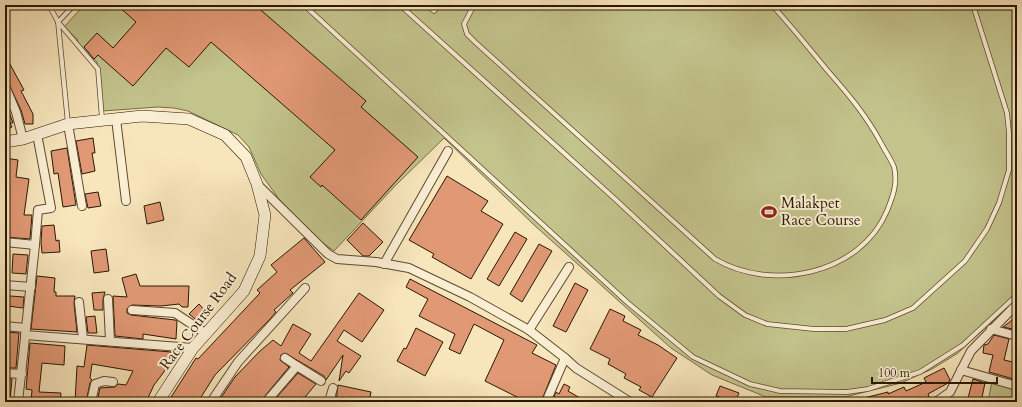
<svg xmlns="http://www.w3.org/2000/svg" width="1022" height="407" font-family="Cardo,serif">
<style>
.green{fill:#c3c38c;stroke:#766d46}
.building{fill:#e19975;stroke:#291701}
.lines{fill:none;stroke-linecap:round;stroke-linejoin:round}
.lane-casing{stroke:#5c4a30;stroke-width:5.5}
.street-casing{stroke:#5c4a30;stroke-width:10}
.secondary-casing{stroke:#291701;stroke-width:12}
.lane{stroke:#faeed3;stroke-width:4}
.street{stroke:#faeed3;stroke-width:8}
.secondary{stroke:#faeed3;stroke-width:11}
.labels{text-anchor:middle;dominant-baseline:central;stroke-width:4;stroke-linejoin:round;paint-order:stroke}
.poi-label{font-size:15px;fill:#291701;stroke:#faeed3;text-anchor:start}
.street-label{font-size:15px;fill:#291701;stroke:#faeed3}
</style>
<rect width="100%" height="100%" fill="#f7e5bb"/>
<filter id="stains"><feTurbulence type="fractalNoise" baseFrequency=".005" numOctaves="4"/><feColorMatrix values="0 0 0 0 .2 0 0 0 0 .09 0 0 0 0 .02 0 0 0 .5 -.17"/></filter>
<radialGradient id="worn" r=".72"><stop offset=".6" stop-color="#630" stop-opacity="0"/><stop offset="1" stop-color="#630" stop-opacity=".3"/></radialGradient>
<!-- green -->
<g class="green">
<polygon points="84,5 1017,5 1017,299 958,353 932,369 901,383 845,397 766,397 712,375 671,348 533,224 444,138 396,185 334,251 312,235 279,199 261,174 249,147 238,135 188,111 174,108 158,107 102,111 97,62 75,43 78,40 64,27"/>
<polygon points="992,381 1017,387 1017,402 988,402"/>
</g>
<!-- building -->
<g class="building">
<polygon points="117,5 255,5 366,101 361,107 418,157 361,220 322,185 321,187 310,177 335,150 211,42 189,67 166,48 133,86 98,55 94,59 84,47 97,33 113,48 136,22"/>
<polygon points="5,55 24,90 21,91 33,114 33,124 25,124 21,110 5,76"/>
<polygon points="5,101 13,123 10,123 12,127 5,131"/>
<polygon points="93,138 95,153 92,153 95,171 82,174 76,141"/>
<polygon points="67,148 76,205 63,207 58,173 54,174 51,151"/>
<polygon points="5,158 18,160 16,177 29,179 24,215 32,215 30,239 5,237 7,197 5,196"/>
<polygon points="447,176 488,201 481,211 503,224 471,279 432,257 434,254 409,240"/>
<polygon points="98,192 101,206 88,208 85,194"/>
<polygon points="160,202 164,220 147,224 144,206"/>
<polygon points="363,223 383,242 369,256 363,256 347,240"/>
<polygon points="54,225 56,241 59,240 60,252 42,253 41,243 42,226"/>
<polygon points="515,232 527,239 499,286 487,279"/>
<polygon points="304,238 325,262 290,290 293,293 274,310 276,312 271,318 215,375 198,402 168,402 196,358 198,359 260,293 257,290 277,272 271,265"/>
<polygon points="539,244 552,251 522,302 510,294"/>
<polygon points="106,249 109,271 94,273 91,251"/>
<polygon points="13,254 28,255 26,274 12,273"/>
<polygon points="136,274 140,286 189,286 188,307 182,307 179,304 161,306 132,305 127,309 127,313 131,315 175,320 177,321 176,339 143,334 143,339 115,336 113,296 127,297 122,278"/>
<polygon points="37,276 55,278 54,292 56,292 56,296 75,296 74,303 77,332 31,329"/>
<polygon points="410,279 537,345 532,353 556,365 541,402 520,402 521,399 485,381 504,340 474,324 460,354 449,349 455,334 419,316 428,299 406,287"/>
<polygon points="575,283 588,290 566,332 553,326"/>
<polygon points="105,292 103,299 103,310 94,310 92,293"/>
<polygon points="359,293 384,310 362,342 344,330 337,341 361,356 349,373 346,371 339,381 343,355 326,380 324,376 285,353 281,355 280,360 289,367 260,402 218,402 235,377 260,351 273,340 281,346 293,324 311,334 299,353 311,361"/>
<polygon points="10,296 24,297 23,308 8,306"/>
<polygon points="199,304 208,314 199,322 189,314"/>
<polygon points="610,309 625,316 623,321 641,330 638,335 658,345 677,358 652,397 639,390 641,387 624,378 626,374 608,364 610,359 590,349"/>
<polygon points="1017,313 1017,330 1003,327 1011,321"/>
<polygon points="95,316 97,333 88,333 86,317"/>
<polygon points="416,328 443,342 425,376 397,361 404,348 406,349"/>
<polygon points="5,332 19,333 16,368 5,368"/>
<polygon points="994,335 1009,339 1004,360 1017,363 1017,380 989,372 993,355 983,353 984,345 988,344"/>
<polygon points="30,343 65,346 64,365 42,363 39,392 61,393 60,402 31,402 32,390 26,389"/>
<polygon points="87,345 171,352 176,356 154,385 146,402 97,402 100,388 115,387 118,384 126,385 133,371 92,364 90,378 92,380 90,383 86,402 75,402 77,366 84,367"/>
<polygon points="944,368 950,380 948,383 928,394 930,399 924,402 857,402 856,400 888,392 888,394 904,387 906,391 926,382 924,378"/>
<polygon points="298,373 316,384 301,402 281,402 276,398"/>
<polygon points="5,379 12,379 10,402 5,402"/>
<polygon points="973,379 985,383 981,402 967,402"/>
<polygon points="564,384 570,387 568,391 587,402 552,402 556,392 559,394"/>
<polygon points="338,385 371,392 369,402 336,402"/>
<polygon points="720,386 739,393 735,402 716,396"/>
</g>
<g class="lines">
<defs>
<g id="lane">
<polyline points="49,5 58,22 98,69 102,119"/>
<polyline points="304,5 628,303 693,357 750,384 780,391 847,392 868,389 920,372 963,345 1017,295"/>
<polyline points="400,5 615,199 719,296 745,315 767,324 814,329 846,329 885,320 913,308 965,261 987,229 999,203 1009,170 1009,133 1007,113 973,5"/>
<polyline points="427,5 434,11 439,5"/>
<path d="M474,5L464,24L467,34L475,42L715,259C771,292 860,275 887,211C893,196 898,183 894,167C891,159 885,151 881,143C866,115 848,94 827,70C809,48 791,26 772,5"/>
<polyline points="68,124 58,22 74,5"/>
</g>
<g id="street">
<polyline points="5,86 16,112 23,139"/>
<polyline points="116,119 126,201"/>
<polyline points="68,124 82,206"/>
<polyline points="257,184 328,254 337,259 376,262 409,268 470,297 529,330 569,267"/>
<polyline points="5,242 35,245 38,210 51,208 37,134"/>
<polyline points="384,264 448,151"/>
<polyline points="5,285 31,287"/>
<polyline points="108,299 110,341"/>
<polyline points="79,302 83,339"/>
<polyline points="132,310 175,313 205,333"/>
<polyline points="5,326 25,328"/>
<polyline points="991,329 1017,336"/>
<polyline points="529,330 565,358 546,402"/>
<polyline points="25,335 193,348"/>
<polyline points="285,358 297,366"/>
<polyline points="565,358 576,368 630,402"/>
<polyline points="961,370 1017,386"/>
<polyline points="5,373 22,374"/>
<polyline points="18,402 35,245"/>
<polyline points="91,402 95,384 104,381 113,382"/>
<polyline points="211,402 238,362 305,288"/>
<polyline points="266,402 297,366 321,381"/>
<polyline points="329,402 333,388"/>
<polyline points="936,402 950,392 971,351 1017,304"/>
</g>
<polyline id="secondary" points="5,142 23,139 68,124 142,116 189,119 225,135 246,157 257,184 265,215 260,256 244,291 193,348 158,402"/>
</defs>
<!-- lane casing -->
<use href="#lane" class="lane-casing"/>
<!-- street casing -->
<use href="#street" class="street-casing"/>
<!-- secondary casing -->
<use href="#secondary" class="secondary-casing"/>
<!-- lane -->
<use href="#lane" class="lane"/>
<!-- street -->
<use href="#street" class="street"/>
<!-- secondary -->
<use href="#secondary" class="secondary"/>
</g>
<!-- icons -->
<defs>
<symbol id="stadium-bare" viewBox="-9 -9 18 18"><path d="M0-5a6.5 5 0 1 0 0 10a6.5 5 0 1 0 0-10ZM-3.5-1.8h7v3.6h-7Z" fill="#8f2418" stroke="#faeed3" stroke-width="2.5" paint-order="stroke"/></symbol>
</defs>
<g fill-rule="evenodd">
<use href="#stadium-bare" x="758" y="201" width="22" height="22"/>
</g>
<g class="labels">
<!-- poi labels -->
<g class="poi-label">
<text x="781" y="203">Malakpet<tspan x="781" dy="17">Race Course</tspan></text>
</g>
<!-- street labels -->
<g class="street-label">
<text transform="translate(198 321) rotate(-53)">Race Course Road</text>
</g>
</g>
<!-- margin -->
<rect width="1022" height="407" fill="none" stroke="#f7e5bb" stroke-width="20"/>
<rect x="6" y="6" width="1010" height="395" fill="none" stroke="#291701" stroke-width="2"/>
<rect x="10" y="10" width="1002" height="387" fill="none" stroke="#291701"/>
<!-- scale -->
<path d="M872 377v6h125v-6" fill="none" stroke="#291701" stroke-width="2"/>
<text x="878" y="377" font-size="12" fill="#291701" stroke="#faeed3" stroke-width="3" paint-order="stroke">100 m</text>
<rect width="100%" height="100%" filter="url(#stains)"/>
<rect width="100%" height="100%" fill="url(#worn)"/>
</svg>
